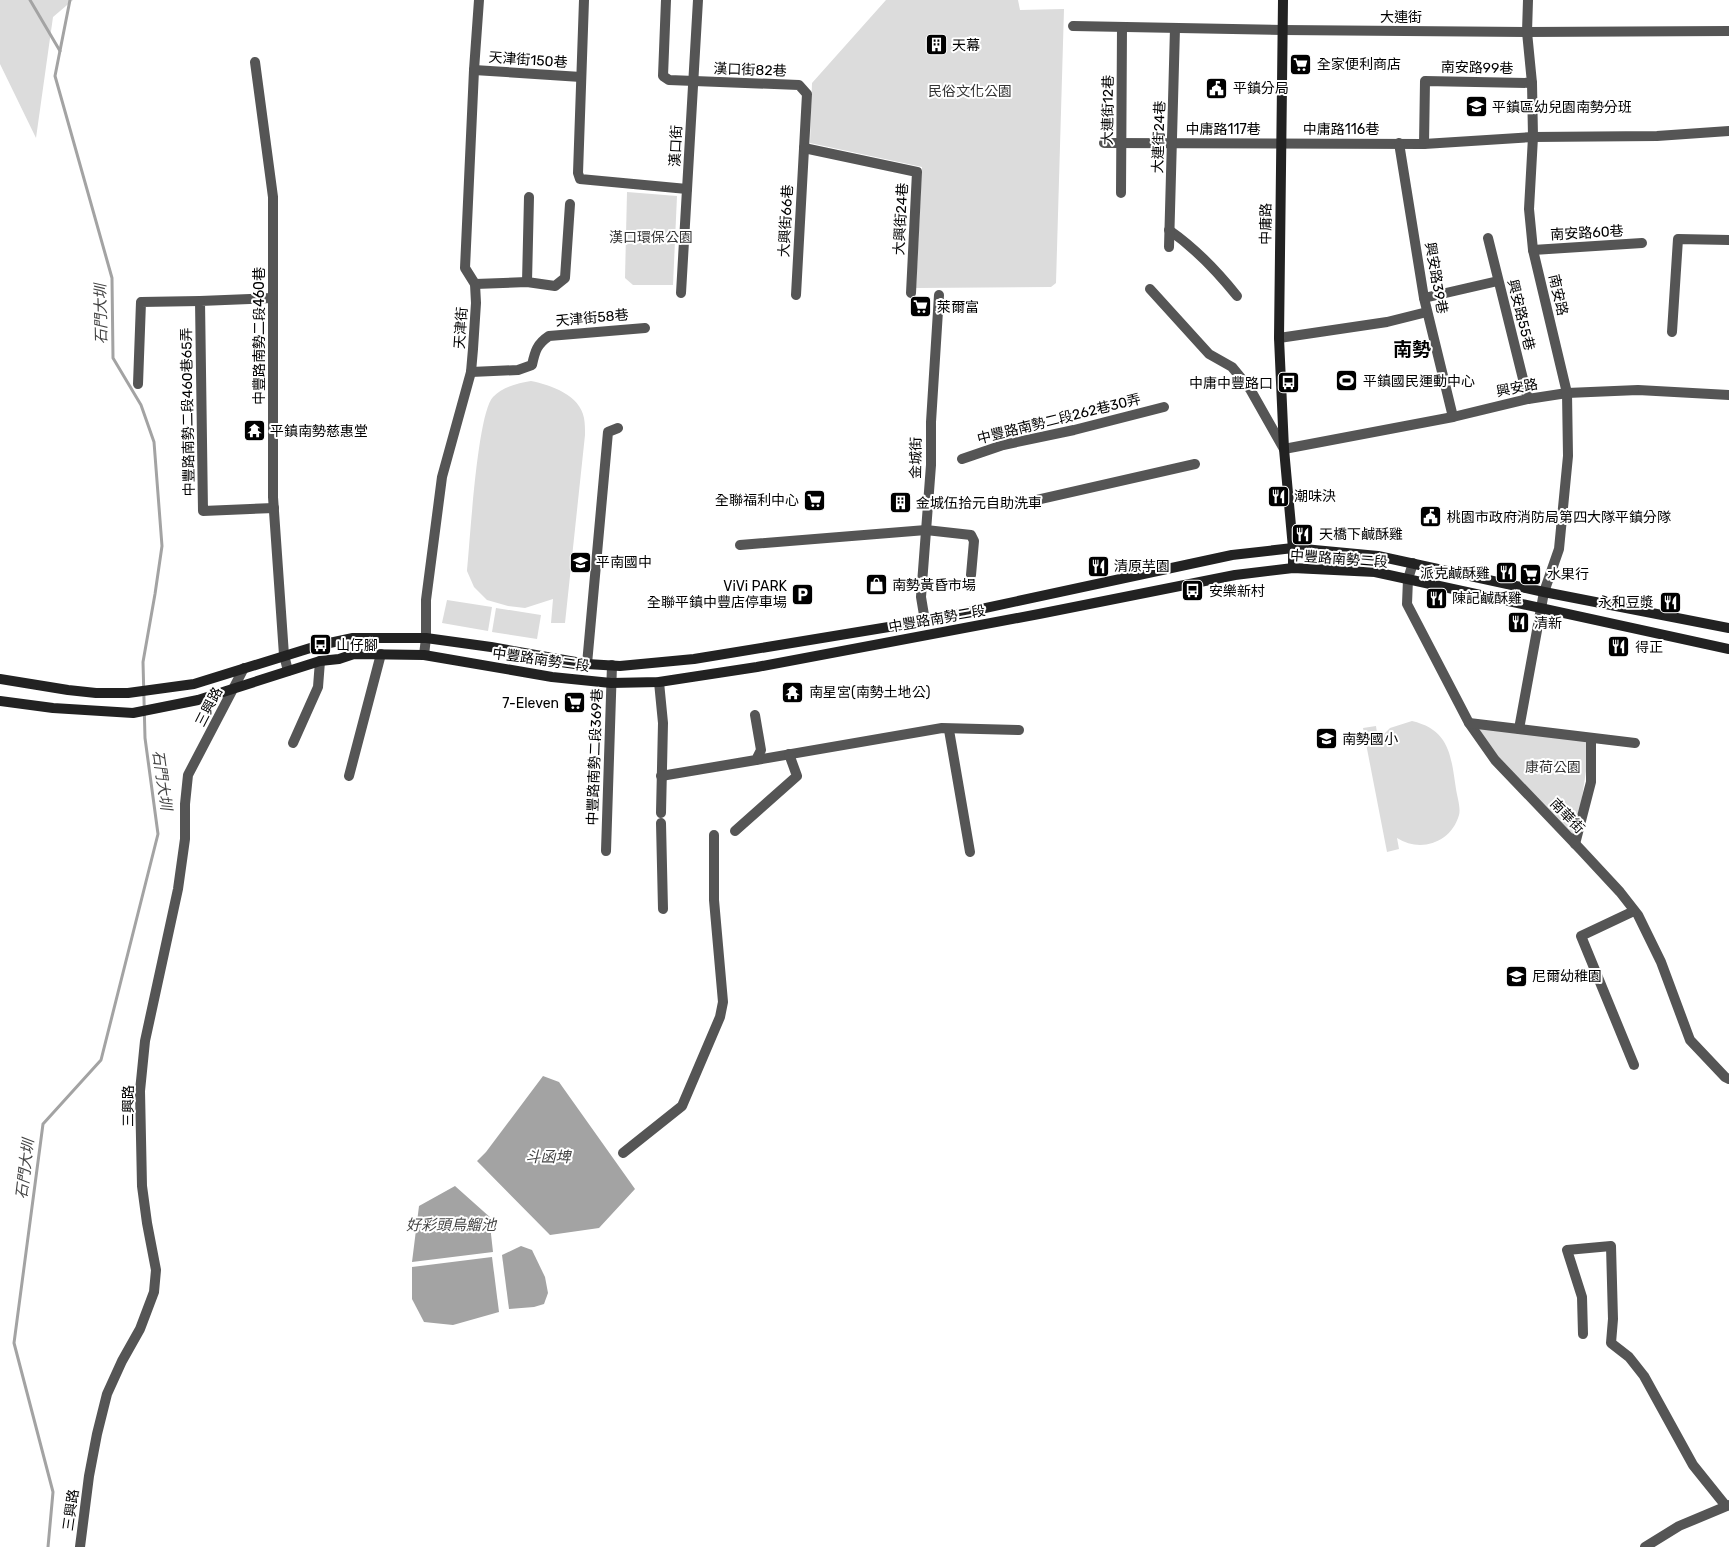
<svg xmlns="http://www.w3.org/2000/svg" width="1729" height="1547" font-family="Rubik,'Noto Sans TC',sans-serif">
<style>
.green{fill:#dcdcdc}
.water{fill:#a3a3a3}
.lines{fill:none;stroke-linecap:round;stroke-linejoin:round}
.stream{stroke:#a3a3a3;stroke-width:3}
.street{stroke:#555;stroke-width:10}
.secondary{stroke:#222;stroke-width:10}
.labels{text-anchor:middle;dominant-baseline:central;stroke-width:4;stroke-linejoin:round;paint-order:stroke}
.street-label{font-size:14px;fill:#000;stroke:#fff}
.poi-label{font-size:14px;fill:#000;stroke:#fff;text-anchor:start}
.park-label{font-size:14px;fill:#333;stroke:#fff}
.water-label{font-size:15px;font-style:italic;fill:#444;stroke:#fff}
.district-label{font-size:19px;font-weight:bold;fill:#000;stroke:#fff}
</style>
<rect width="100%" height="100%" fill="#fff"/>
<!-- green -->
<g class="green">
<polygon points="0,0 73,0 53,17 36,138 0,64"/>
<polygon points="886,0 1018,0 1020,10 1064,9 1056,283 1051,287 916,288 922,167 810,143 812,83"/>
<polygon points="627,192 677,196 673,285 633,285 625,278"/>
<path d="M531,381C551,385 580,395 584,418C585,424 585,429 585,435L565,623H551L553,599L525,608L508,606L487,600L474,587L467,571C470,542 477,414 493,397C502,387 518,383 531,381Z"/>
<polygon points="447,600 492,607 488,631 442,623"/>
<polygon points="496,608 541,615 537,639 492,632"/>
<path d="M1412,721C1450,730 1451,756 1456,789C1457,796 1461,808 1459,815C1451,843 1420,853 1397,838L1399,849L1387,852L1363,728L1376,726L1378,740L1390,728Z"/>
<polygon points="1469,723 1591,738 1575,844"/>
</g>
<!-- water -->
<g class="water">
<polygon points="543,1076 559,1082 635,1189 599,1228 550,1235 477,1161 486,1152"/>
<polygon points="455,1186 492,1219 491,1234 493,1252 412,1262 419,1206"/>
<polygon points="521,1246 532,1250 545,1277 548,1293 544,1304 534,1307 509,1309 502,1255"/>
<polygon points="492,1257 499,1312 453,1325 424,1322 412,1299 412,1267"/>
</g>
<g class="lines">
<!-- stream -->
<g class="stream">
<polyline points="30,0 60,51"/>
<polyline points="48,1547 53,1492 14,1343 43,1124 101,1060 158,834 145,738 143,662 155,594 162,546 154,442 141,405 113,358 112,278 55,76 70,0"/>
</g>
<!-- street -->
<g class="street">
<polyline points="584,0 578,173 580,179 687,189"/>
<polyline points="666,0 663,76 669,80 799,85 807,94 796,295"/>
<polyline points="1073,26 1283,30 1527,32 1729,31"/>
<polyline points="255,62 273,197 273,497 284,655 288,671"/>
<polyline points="474,70 581,77"/>
<polyline points="1104,143 1424,144 1533,137 1657,136 1729,131"/>
<polyline points="1399,143 1424,298 1453,417"/>
<polyline points="1424,144 1425,81 1532,83"/>
<polyline points="804,148 917,172 911,293"/>
<polyline points="1121,193 1122,27"/>
<path d="M1169,230C1195,248 1217,271 1237,296"/>
<polyline points="1488,238 1528,399"/>
<polyline points="1169,247 1175,28"/>
<polyline points="1533,250 1642,243"/>
<polyline points="527,282 529,197"/>
<polyline points="475,284 527,282 555,286 565,278 570,204"/>
<polyline points="1150,289 1209,354 1232,367 1250,389 1284,449 1453,417 1528,399 1567,393 1638,390 1729,395"/>
<polyline points="681,293 698,0"/>
<polyline points="272,298 200,301 203,511 274,508"/>
<polyline points="1424,298 1498,281"/>
<polyline points="1672,332 1678,239 1729,240"/>
<polyline points="1279,338 1387,322 1427,312"/>
<path d="M471,372L518,370L532,365C535,351 537,344 549,336L645,328"/>
<polyline points="138,384 141,302 200,301"/>
<polyline points="962,459 1003,445 1074,430 1164,407"/>
<polyline points="1014,505 1195,464"/>
<polyline points="740,545 926,530 971,535 974,541 971,575"/>
<polyline points="1413,563 1408,579 1407,604 1469,723 1495,760 1581,850 1620,892 1638,915 1661,962 1690,1040 1725,1077 1729,1079"/>
<polyline points="925,621 921,597 931,465 931,422 939,295"/>
<polyline points="424,655 426,638 426,600 442,477 471,372 473,349 476,303 475,284 465,268 474,70 479,0"/>
<polyline points="587,664 608,432 618,428"/>
<polyline points="659,682 663,723 661,813"/>
<polyline points="1469,723 1635,743"/>
<polyline points="1519,729 1544,592 1559,549 1568,456 1567,393 1533,250 1529,209 1533,137 1532,83 1527,32 1528,0"/>
<polyline points="949,730 970,852"/>
<polyline points="293,743 318,687 320,661"/>
<polyline points="756,760 942,728 1019,730"/>
<polyline points="349,776 381,654"/>
<polyline points="661,776 756,760 761,750 755,715"/>
<polyline points="661,823 663,909"/>
<polyline points="735,831 797,776 789,754"/>
<polyline points="1575,844 1591,782 1591,738"/>
<polyline points="606,851 612,665"/>
<polyline points="1634,1065 1581,936 1634,911"/>
<polyline points="623,1153 682,1106 720,1017 723,1002 714,900 714,835"/>
<polyline points="1583,1334 1582,1297 1567,1250 1611,1246 1613,1319 1611,1343 1629,1357 1644,1376 1693,1465 1726,1506"/>
<polyline points="80,1547 89,1476 97,1434 107,1394 122,1361 140,1329 154,1292 156,1270 147,1223 142,1186 140,1091 145,1041 178,889 185,839 185,804 188,775 244,668"/>
<polyline points="1645,1547 1679,1526 1729,1505"/>
</g>
<!-- secondary -->
<g class="secondary">
<polyline points="1283,0 1279,338 1284,449 1293,548 1293,568"/>
<polyline points="0,679 68,690 96,693 128,693 194,684 320,645 353,638 426,638 491,647 587,664 620,666 694,659 925,621 1232,555 1293,548 1378,556 1544,592 1729,628"/>
<polyline points="0,701 53,708 133,713 198,700 320,661 339,659 354,654 424,655 552,677 611,683 659,682 757,667 1039,614 1235,575 1293,568 1375,572 1729,649"/>
</g>
</g>
<!-- icons -->
<defs>
<symbol id="building-square" viewBox="-11 -11 22 22"><rect x="-9" y="-9" width="18" height="18" rx="4" fill="#000" stroke="#fff"/><path d="M-4-6H4V6H1V3H-1V6H-4ZM-2.5-4.3h1.7v1.8h-1.7ZM.8-4.3h1.7v1.8H.8ZM-2.5-1h1.7V.8h-1.7ZM.8-1h1.7V.8H.8Z" fill="#fff"/></symbol>
<symbol id="supermarket-square" viewBox="-11 -11 22 22"><rect x="-9" y="-9" width="18" height="18" rx="4" fill="#000" stroke="#fff"/><path d="M-6-5.5h2.5l.6 2H6L4.5 2H-2.5L-4.4-4H-6ZM-1.5 3.2a1.3 1.3 0 1 0 .1 0ZM3 3.2a1.3 1.3 0 1 0 .1 0Z" fill="#fff"/></symbol>
<symbol id="civic-square" viewBox="-11 -11 22 22"><rect x="-9" y="-9" width="18" height="18" rx="4" fill="#000" stroke="#fff"/><path d="M-.6-6.5H3V-4.5H.6V-3L4-1V1h2V6H-6V1h2V-1L-.6-3ZM-1.2 2.5V6h2.4V2.5Z" fill="#fff"/></symbol>
<symbol id="school-square" viewBox="-11 -11 22 22"><rect x="-9" y="-9" width="18" height="18" rx="4" fill="#000" stroke="#fff"/><path d="M0-5L7-2L0 1L-7-2ZM-4 1L0 2.5L4 1V4Q0 6-4 4Z" fill="#fff"/></symbol>
<symbol id="stadium-square" viewBox="-11 -11 22 22"><rect x="-9" y="-9" width="18" height="18" rx="4" fill="#000" stroke="#fff"/><path d="M0-5a6.5 5 0 1 0 0 10a6.5 5 0 1 0 0-10ZM-3.5-1.8h7v3.6h-7Z" fill="#fff"/></symbol>
<symbol id="bus-square" viewBox="-11 -11 22 22"><rect x="-9" y="-9" width="18" height="18" rx="4" fill="#000" stroke="#fff"/><path d="M-5-6H5V4H4V6H2V4H-2V6H-4V4H-5ZM-3.5-4V0h7V-4ZM-3.5 1.2v1.5H-2V1.2ZM2 1.2v1.5H3.5V1.2Z" fill="#fff"/></symbol>
<symbol id="temple-square" viewBox="-11 -11 22 22"><rect x="-9" y="-9" width="18" height="18" rx="4" fill="#000" stroke="#fff"/><path d="M0-6L5-2H3V0L6.5 2.5H4V6H1.5V3h-3V6H-4V2.5H-6.5L-3 0V-2H-5Z" fill="#fff"/></symbol>
<symbol id="restaurant-square" viewBox="-11 -11 22 22"><rect x="-9" y="-9" width="18" height="18" rx="4" fill="#000" stroke="#fff"/><path d="M-5-6h1v4h1v-4h1v4h1v-4h1v5L-1.5 .5V6h-2V.5L-5-1ZM5-6V6H3V1.5H1.5Q1.5-4 5-6Z" fill="#fff"/></symbol>
<symbol id="shop-square" viewBox="-11 -11 22 22"><rect x="-9" y="-9" width="18" height="18" rx="4" fill="#000" stroke="#fff"/><path d="M-5-2.5h2.3a2.7 3.5 0 0 1 5.4 0H5L5.5 6h-11ZM-1.5-2.5h3a1.5 2.3 0 0 0-3 0Z" fill="#fff"/></symbol>
<symbol id="parking-square" viewBox="-11 -11 22 22"><rect x="-9" y="-9" width="18" height="18" rx="4" fill="#000" stroke="#fff"/><path d="M-3.5-5.5H1a3.5 3.5 0 0 1 0 7H-1V5.5H-3.5ZM-1-3.4V-.6H.8a1.4 1.4 0 0 0 0-2.8Z" fill="#fff"/></symbol>
</defs>
<g fill-rule="evenodd">
<use href="#building-square" x="924" y="32" width="25" height="25"/>
<use href="#supermarket-square" x="1288" y="52" width="25" height="25"/>
<use href="#civic-square" x="1204" y="76" width="25" height="25"/>
<use href="#school-square" x="1464" y="94" width="25" height="25"/>
<use href="#supermarket-square" x="908" y="294" width="25" height="25"/>
<use href="#stadium-square" x="1334" y="368" width="25" height="25"/>
<use href="#bus-square" x="1276" y="370" width="25" height="25"/>
<use href="#temple-square" x="242" y="418" width="25" height="25"/>
<use href="#restaurant-square" x="1266" y="484" width="25" height="25"/>
<use href="#supermarket-square" x="802" y="488" width="25" height="25"/>
<use href="#building-square" x="888" y="490" width="25" height="25"/>
<use href="#civic-square" x="1418" y="504" width="25" height="25"/>
<use href="#restaurant-square" x="1290" y="522" width="25" height="25"/>
<use href="#school-square" x="568" y="550" width="25" height="25"/>
<use href="#restaurant-square" x="1086" y="554" width="25" height="25"/>
<use href="#restaurant-square" x="1494" y="560" width="25" height="25"/>
<use href="#supermarket-square" x="1518" y="562" width="25" height="25"/>
<use href="#shop-square" x="864" y="572" width="25" height="25"/>
<use href="#bus-square" x="1180" y="578" width="25" height="25"/>
<use href="#parking-square" x="790" y="582" width="25" height="25"/>
<use href="#restaurant-square" x="1424" y="586" width="25" height="25"/>
<use href="#restaurant-square" x="1658" y="590" width="25" height="25"/>
<use href="#restaurant-square" x="1506" y="610" width="25" height="25"/>
<use href="#bus-square" x="308" y="632" width="25" height="25"/>
<use href="#restaurant-square" x="1606" y="634" width="25" height="25"/>
<use href="#temple-square" x="780" y="680" width="25" height="25"/>
<use href="#supermarket-square" x="562" y="690" width="25" height="25"/>
<use href="#school-square" x="1314" y="726" width="25" height="25"/>
<use href="#school-square" x="1504" y="964" width="25" height="25"/>
</g>
<g class="labels">
<!-- street labels -->
<g class="street-label">
<text x="1401" y="17">大連街</text>
<text transform="translate(528 60) rotate(4)">天津街150巷</text>
<text transform="translate(1477 68) rotate(1)">南安路99巷</text>
<text transform="translate(750 70) rotate(2)">漢口街82巷</text>
<text transform="translate(1108 110) rotate(-89)">大連街12巷</text>
<text x="1223" y="129">中庸路117巷</text>
<text x="1341" y="129">中庸路116巷</text>
<text transform="translate(1159 137) rotate(-88)">大連街24巷</text>
<text transform="translate(676 146) rotate(-87)">漢口街</text>
<text transform="translate(901 219) rotate(-87)">大興街24巷</text>
<text transform="translate(786 221) rotate(-87)">大興街66巷</text>
<text transform="translate(1266 224) rotate(-89)">中庸路</text>
<text transform="translate(1587 233) rotate(-3)">南安路60巷</text>
<text transform="translate(1436 278) rotate(80)">興安路39巷</text>
<text transform="translate(1558 295) rotate(77)">南安路</text>
<text transform="translate(1521 315) rotate(76)">興安路55巷</text>
<text transform="translate(592 318) rotate(-5)">天津街58巷</text>
<text transform="translate(461 328) rotate(-86)">天津街</text>
<text transform="translate(259 336) rotate(-90)">中豐路南勢二段460巷</text>
<text transform="translate(1517 388) rotate(-11)">興安路</text>
<text transform="translate(188 412) rotate(-91)">中豐路南勢二段460巷65弄</text>
<text transform="translate(1059 419) rotate(-14)">中豐路南勢二段262巷30弄</text>
<text transform="translate(916 458) rotate(-89)">金城街</text>
<text transform="translate(1339 559) rotate(4)">中豐路南勢二段</text>
<text transform="translate(937 619) rotate(-10)">中豐路南勢二段</text>
<text transform="translate(541 660) rotate(8)">中豐路南勢二段</text>
<text transform="translate(209 707) rotate(-63)">三興路</text>
<text transform="translate(595 757) rotate(-88)">中豐路南勢二段369巷</text>
<text transform="translate(1567 816) rotate(46)">南華街</text>
<text transform="translate(128 1106) rotate(-90)">三興路</text>
<text transform="translate(71 1510) rotate(-82)">三興路</text>
</g>
<!-- poi labels -->
<g class="poi-label">
<text x="952" y="45">天幕</text>
<text x="1317" y="64">全家便利商店</text>
<text x="1233" y="88">平鎮分局</text>
<text x="1492" y="107">平鎮區幼兒園南勢分班</text>
<text x="937" y="307">萊爾富</text>
<text x="1363" y="381">平鎮國民運動中心</text>
<text x="1273" y="383" text-anchor="end">中庸中豐路口</text>
<text x="270" y="431">平鎮南勢慈惠堂</text>
<text x="1294" y="496">潮味決</text>
<text x="799" y="500" text-anchor="end">全聯福利中心</text>
<text x="916" y="503">金城伍拾元自助洗車</text>
<text x="1447" y="517">桃園市政府消防局第四大隊平鎮分隊</text>
<text x="1319" y="534">天橋下鹹酥雞</text>
<text x="596" y="562">平南國中</text>
<text x="1114" y="566">清原芋園</text>
<text x="1490" y="573" text-anchor="end">派克鹹酥雞</text>
<text x="1547" y="574">水果行</text>
<text x="892" y="585">南勢黃昏市場</text>
<text x="787" y="586" text-anchor="end">ViVi PARK<tspan x="787" dy="16">全聯平鎮中豐店停車場</tspan></text>
<text x="1209" y="591">安樂新村</text>
<text x="1452" y="598">陳記鹹酥雞</text>
<text x="1654" y="602" text-anchor="end">永和豆漿</text>
<text x="1534" y="623">清新</text>
<text x="336" y="645">山仔腳</text>
<text x="1635" y="647">得正</text>
<text x="809" y="692">南星宮(南勢土地公)</text>
<text x="559" y="703" text-anchor="end">7-Eleven</text>
<text x="1342" y="739">南勢國小</text>
<text x="1532" y="976">尼爾幼稚園</text>
</g>
<!-- park labels -->
<g class="park-label">
<text x="970" y="91">民俗文化公園</text>
<text x="651" y="237">漢口環保公園</text>
<text x="1553" y="767">康荷公園</text>
</g>
<!-- water labels -->
<g class="water-label">
<text transform="translate(101 314) rotate(-91)">石門大圳</text>
<text transform="translate(162 780) rotate(82)">石門大圳</text>
<text x="548" y="1157">斗函埤</text>
<text transform="translate(25 1169) rotate(-83)">石門大圳</text>
<text x="451" y="1225">好彩頭烏鰡池</text>
</g>
<!-- district labels -->
<g class="district-label">
<text x="1412" y="349">南勢</text>
</g>
</g>
</svg>
